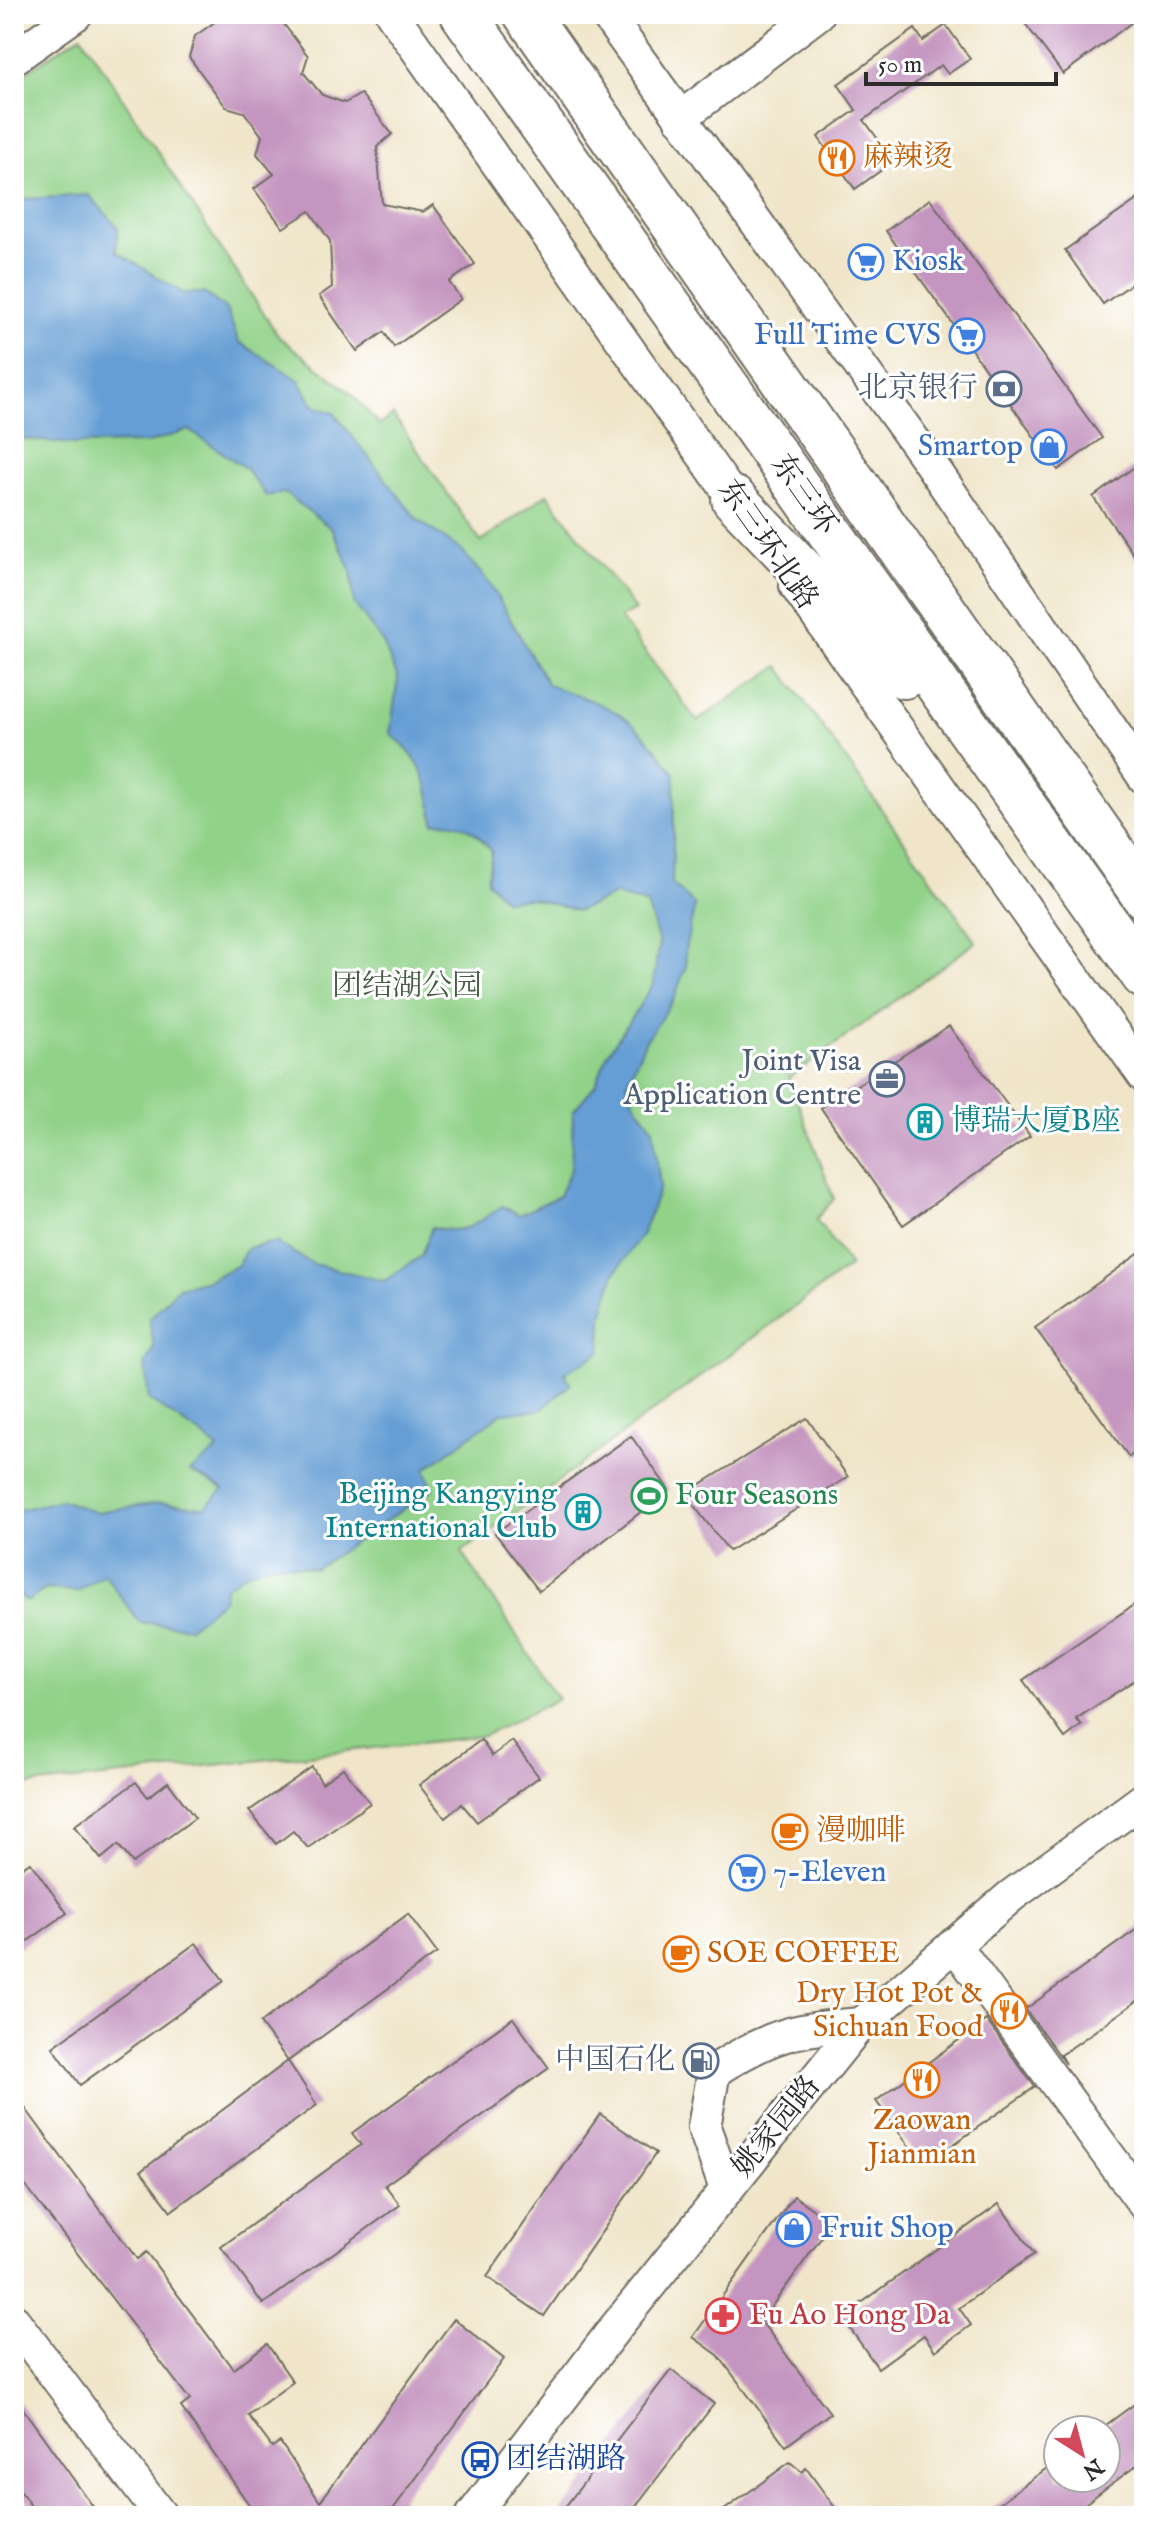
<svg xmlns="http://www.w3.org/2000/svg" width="1158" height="2530" font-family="'IM FELL English','Noto Serif SC',serif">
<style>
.green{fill:#91d289;stroke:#5e7e5a;stroke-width:2}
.water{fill:#659ed4;stroke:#486480;stroke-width:2}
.building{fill:#c495c0}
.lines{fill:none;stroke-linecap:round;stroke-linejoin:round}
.minor-casing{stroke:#706c62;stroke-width:36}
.highway-casing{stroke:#706c62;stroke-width:48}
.minor{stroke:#fff;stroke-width:32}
.highway{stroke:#fff;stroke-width:44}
.labels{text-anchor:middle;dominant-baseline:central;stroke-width:6;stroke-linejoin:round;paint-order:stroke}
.food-label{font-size:30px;fill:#c56008;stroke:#fff;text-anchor:start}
.shop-label{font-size:30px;fill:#366cbe;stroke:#fff;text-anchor:start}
.service-label{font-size:30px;fill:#4e5e75;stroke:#fff;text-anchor:end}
.street-label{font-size:30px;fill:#2b2b2b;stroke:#fff}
.park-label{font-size:30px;fill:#4a5d47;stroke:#fff}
.culture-label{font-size:30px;fill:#0d838f;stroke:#fff;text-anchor:start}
.leisure-label{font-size:30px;fill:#27864d;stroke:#fff;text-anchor:start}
.health-label{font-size:30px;fill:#be3a42;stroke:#fff;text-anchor:start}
.transit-label{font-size:30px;fill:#164399;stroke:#fff;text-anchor:start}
</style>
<rect width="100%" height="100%" fill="#fff"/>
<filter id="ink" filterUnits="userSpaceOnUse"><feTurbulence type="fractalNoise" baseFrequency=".0125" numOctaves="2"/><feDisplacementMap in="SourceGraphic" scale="16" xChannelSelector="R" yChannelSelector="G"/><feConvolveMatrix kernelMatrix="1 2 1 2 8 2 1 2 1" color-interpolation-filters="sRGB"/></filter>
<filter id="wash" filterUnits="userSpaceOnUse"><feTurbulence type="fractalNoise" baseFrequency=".006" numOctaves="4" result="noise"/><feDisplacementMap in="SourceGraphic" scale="32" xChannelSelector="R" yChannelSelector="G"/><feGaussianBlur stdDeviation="1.8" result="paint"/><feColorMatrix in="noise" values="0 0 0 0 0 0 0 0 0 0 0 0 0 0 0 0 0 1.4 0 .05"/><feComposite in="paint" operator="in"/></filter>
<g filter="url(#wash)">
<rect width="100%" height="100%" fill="#f0e5c9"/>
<!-- green -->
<polygon class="green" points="81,35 279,337 352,394 379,425 393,415 481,542 547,494 635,610 620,618 697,721 779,666 976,942 789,1078 834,1199 816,1219 850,1266 462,1552 558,1699 484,1736 20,1786 14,1778 14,80"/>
<!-- water -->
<path class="water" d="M14,193L24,199L89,195L118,227L116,251L183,293H204L226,309L239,342L299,380L314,406L334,413L417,519L462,551L490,584L548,685C618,709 631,713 675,774L672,884L695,905L685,949L686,966L674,999L645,1042L627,1083L635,1103L653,1128L660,1187L643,1232L615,1273L602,1315L601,1352L564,1373L571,1384L541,1410L502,1413L425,1469L433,1489L315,1569C274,1559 259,1562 225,1587L224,1599L190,1627L139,1622L104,1574L78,1591L45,1589L27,1602L14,1589V1511L61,1500L95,1512L160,1503L205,1507L224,1489L190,1471L218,1450L203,1436L149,1400L145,1365L154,1347L149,1319L179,1287L208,1280L238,1265L247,1248L275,1242L313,1264L384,1281L421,1256L432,1227C464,1236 476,1224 502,1206L519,1215L559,1196L571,1168L573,1111L596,1084L607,1055L653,985L659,943L647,904L615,895L578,911L532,898L505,900L487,881L492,852C476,830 461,819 434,823C429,782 423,760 390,733L398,678L383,643L354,603L351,569L332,529L285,493L266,496L245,468L189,430L148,443L73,444L14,438Z"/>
<g id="blocks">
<!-- building -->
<g class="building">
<polygon points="226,14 276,14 308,56 303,72 322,95 345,103 361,94 392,134 377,147 382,204 423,212 433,205 475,264 449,282 461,299 394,347 384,332 357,351 319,296 332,287 330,241 310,211 283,228 254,189 274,174 257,154 262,136 244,112 226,107 189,57 195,36"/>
<polygon points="1018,14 1143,14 1063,74"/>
<polygon points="946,25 970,59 948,74 941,65 864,120 894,161 855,189 818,137 856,110 838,84 915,29 923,41"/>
<polygon points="1144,195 1144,275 1103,304 1065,250"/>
<polygon points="930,199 1102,438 1058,470 886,231"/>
<polygon points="1144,460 1144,569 1093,497"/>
<polygon points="949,1026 1030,1136 903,1225 821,1108"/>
<polygon points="1144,1250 1144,1446 1129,1457 1035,1328"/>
<polygon points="807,1418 848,1477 729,1551 685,1494"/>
<polygon points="631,1436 669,1490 539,1591 495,1533"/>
<polygon points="1144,1598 1144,1674 1076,1719 1082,1725 1065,1738 1023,1680"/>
<polygon points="481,1740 492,1756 512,1741 539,1777 477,1822 462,1804 445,1818 419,1785"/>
<polygon points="312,1767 322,1783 343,1768 370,1803 308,1848 293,1831 276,1844 249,1811"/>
<polygon points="136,1782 148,1797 168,1782 195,1818 133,1863 118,1845 101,1859 74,1826"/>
<polygon points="30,1862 67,1913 14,1951 14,1873"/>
<polygon points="408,1914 437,1953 288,2061 260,2023"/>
<polygon points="1144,1924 1144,1996 1061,2055 1066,2064 1017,1998 1027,2008"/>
<polygon points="196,1943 224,1981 80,2085 53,2047"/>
<polygon points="513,2018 549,2068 385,2185 400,2205 263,2304 221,2247 361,2145 352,2133"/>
<polygon points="986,2020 1035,2087 934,2158 925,2146 914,2153 876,2101"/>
<polygon points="288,2061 317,2105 171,2211 141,2171"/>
<polygon points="14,2093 137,2259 146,2252 233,2369 267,2344 293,2382 248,2415 272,2447 280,2442 320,2502 454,2319 504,2359 388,2516 257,2516 181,2407 190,2400 14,2171"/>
<polygon points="600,2114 656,2153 544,2316 487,2277"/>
<polygon points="794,2196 832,2223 761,2321 830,2413 786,2446 718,2355 693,2337"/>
<polygon points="999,2204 1034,2254 959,2308 971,2325 935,2351 924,2335 878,2368 842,2317"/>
<polygon points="671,2370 714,2404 628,2516 558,2516"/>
<polygon points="14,2396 94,2508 83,2516 38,2516 14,2482"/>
<polygon points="1144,2397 1144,2460 1106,2488 1069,2516 982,2516 1058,2460 1058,2478 1106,2478 1106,2425"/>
<polygon points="790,2462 802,2472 806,2468 841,2516 716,2516"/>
</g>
</g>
</g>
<g filter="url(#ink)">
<use href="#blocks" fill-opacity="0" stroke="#706c62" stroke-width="2"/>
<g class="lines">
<defs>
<g id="minor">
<polyline points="392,14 746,516"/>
<polyline points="606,14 928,460 1144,777"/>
<polyline points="14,58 76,14"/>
<polyline points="680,118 818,14"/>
<polyline points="796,586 1144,1076"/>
<polyline points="954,1944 1144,2204"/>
<path d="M726,2189L704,2127L714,2071C770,2035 796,2028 862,2024"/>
<polyline points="14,2321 161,2516"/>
<polyline points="472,2516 615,2328 856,2029 1011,1896 1144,1799"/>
</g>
<g id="highway">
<polyline points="463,14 1144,976"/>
<polyline points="526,14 1144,896"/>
<polyline points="734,499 904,676"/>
</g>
</defs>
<!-- minor casing -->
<use href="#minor" class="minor-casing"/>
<!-- highway casing -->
<use href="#highway" class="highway-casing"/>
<!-- minor -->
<use href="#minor" class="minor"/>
<!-- highway -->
<use href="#highway" class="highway"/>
</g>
</g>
<!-- icons -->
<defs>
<symbol id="restaurant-ring" viewBox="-11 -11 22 22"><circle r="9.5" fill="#fff" stroke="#e8710a" stroke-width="1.5"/><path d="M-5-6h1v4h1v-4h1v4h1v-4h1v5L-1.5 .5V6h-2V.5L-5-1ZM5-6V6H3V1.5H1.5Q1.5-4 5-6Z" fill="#e8710a"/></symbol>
<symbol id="supermarket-ring" viewBox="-11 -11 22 22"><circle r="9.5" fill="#fff" stroke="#3f7fe0" stroke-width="1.5"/><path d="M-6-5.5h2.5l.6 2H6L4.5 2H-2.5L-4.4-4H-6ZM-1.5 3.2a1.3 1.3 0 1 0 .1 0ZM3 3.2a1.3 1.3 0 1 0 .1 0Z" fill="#3f7fe0"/></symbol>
<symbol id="bank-ring" viewBox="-11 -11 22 22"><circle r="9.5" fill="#fff" stroke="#5c6f8a" stroke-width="1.5"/><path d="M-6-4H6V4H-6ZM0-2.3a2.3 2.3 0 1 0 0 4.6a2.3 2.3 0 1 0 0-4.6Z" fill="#5c6f8a"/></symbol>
<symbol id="shop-ring" viewBox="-11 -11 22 22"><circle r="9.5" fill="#fff" stroke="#3f7fe0" stroke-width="1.5"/><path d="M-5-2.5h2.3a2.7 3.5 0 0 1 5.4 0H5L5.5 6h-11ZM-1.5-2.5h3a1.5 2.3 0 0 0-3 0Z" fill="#3f7fe0"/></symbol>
<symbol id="office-ring" viewBox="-11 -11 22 22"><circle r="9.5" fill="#fff" stroke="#5c6f8a" stroke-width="1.5"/><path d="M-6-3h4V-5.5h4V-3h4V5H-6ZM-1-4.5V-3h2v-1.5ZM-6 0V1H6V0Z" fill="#5c6f8a"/></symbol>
<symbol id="building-ring" viewBox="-11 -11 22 22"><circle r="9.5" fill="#fff" stroke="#0f9aa8" stroke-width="1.5"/><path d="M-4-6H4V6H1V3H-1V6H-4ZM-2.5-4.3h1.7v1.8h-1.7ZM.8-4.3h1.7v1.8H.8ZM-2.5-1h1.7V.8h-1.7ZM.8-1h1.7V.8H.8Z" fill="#0f9aa8"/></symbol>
<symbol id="stadium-ring" viewBox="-11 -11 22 22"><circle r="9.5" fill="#fff" stroke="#2e9e5b" stroke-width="1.5"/><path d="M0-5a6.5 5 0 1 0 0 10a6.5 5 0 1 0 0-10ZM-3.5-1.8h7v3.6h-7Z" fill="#2e9e5b"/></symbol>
<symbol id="cafe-ring" viewBox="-11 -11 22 22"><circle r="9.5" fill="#fff" stroke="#e8710a" stroke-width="1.5"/><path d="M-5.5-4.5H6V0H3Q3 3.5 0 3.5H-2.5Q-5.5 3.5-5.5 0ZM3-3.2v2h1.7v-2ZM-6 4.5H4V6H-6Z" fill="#e8710a"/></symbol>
<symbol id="fuel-ring" viewBox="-11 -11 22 22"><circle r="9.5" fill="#fff" stroke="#5c6f8a" stroke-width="1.5"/><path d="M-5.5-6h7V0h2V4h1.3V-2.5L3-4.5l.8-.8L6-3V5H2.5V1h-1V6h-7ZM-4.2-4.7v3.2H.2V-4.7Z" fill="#5c6f8a"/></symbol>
<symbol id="pharmacy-ring" viewBox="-11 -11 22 22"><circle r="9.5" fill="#fff" stroke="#e0444e" stroke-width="1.5"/><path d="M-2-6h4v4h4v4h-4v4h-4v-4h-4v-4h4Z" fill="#e0444e"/></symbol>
<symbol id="bus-ring" viewBox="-11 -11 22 22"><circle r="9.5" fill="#fff" stroke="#1a4fb4" stroke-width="1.5"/><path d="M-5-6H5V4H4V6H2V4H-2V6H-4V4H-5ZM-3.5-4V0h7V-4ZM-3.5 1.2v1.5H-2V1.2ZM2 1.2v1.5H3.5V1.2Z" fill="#1a4fb4"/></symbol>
</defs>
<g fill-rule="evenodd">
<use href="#restaurant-ring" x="817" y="138" width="40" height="40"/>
<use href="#supermarket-ring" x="846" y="242" width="40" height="40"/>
<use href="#supermarket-ring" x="947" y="316" width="40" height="40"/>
<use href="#bank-ring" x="984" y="369" width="40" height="40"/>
<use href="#shop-ring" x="1029" y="427" width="40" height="40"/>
<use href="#office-ring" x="867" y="1059" width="40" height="40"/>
<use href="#building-ring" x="905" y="1102" width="40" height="40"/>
<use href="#stadium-ring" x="629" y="1476" width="40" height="40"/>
<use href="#building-ring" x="563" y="1492" width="40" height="40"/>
<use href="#cafe-ring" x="770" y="1812" width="40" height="40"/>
<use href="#supermarket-ring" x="727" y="1853" width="40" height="40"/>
<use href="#cafe-ring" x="661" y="1934" width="40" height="40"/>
<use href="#restaurant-ring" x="989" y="1991" width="40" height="40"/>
<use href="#fuel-ring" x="681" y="2041" width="40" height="40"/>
<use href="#restaurant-ring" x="902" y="2060" width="40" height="40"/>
<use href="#shop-ring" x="774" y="2209" width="40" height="40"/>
<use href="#pharmacy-ring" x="703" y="2296" width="40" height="40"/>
<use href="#bus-ring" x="460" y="2440" width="40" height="40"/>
</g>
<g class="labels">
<!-- food labels -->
<g class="food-label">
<text x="863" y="158">麻辣烫</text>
<text x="816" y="1832">漫咖啡</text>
<text x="707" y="1954">SOE COFFEE</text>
<text x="983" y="1994" text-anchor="end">Dry Hot Pot &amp;<tspan x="983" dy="34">Sichuan Food</tspan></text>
<text x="922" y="2121" text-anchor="middle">Zaowan<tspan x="922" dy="34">Jianmian</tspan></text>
</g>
<!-- shop labels -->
<g class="shop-label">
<text x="892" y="262">Kiosk</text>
<text x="941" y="336" text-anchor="end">Full Time CVS</text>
<text x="1023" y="447" text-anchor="end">Smartop</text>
<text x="773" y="1873">7-Eleven</text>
<text x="820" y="2229">Fruit Shop</text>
</g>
<!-- service labels -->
<g class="service-label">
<text x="978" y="389">北京银行</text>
<text x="861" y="1062">Joint Visa<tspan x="861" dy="34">Application Centre</tspan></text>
<text x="675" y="2061">中国石化</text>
</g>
<!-- street labels -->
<g class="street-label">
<text transform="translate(803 495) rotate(55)">东三环</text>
<text transform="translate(767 545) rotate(55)">东三环北路</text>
<text transform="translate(777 2127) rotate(-51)">姚家园路</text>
</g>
<!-- park labels -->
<g class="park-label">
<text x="407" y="987">团结湖公园</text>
</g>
<!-- culture labels -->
<g class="culture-label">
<text x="951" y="1122">博瑞大厦B座</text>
<text x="557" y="1495" text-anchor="end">Beijing Kangying<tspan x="557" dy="34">International Club</tspan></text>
</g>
<!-- leisure labels -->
<g class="leisure-label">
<text x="675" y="1496">Four Seasons</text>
</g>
<!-- health labels -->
<g class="health-label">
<text x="749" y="2316">Fu Ao Hong Da</text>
</g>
<!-- transit labels -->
<g class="transit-label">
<text x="506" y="2460">团结湖路</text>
</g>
</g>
<!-- margin -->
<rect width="1158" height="2530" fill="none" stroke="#fff" stroke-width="48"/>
<!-- north arrow -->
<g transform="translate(1082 2454) rotate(144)"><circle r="38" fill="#ffffff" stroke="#aaaaaa" stroke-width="2"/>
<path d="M0-6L14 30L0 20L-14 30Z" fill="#d1495b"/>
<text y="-12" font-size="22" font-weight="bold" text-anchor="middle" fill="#2b2b2b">N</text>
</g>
<!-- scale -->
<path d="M866 72v12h190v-12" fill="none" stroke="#2b2b2b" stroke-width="4"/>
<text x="878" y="72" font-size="24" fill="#2b2b2b" stroke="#ffffff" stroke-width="6" paint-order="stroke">50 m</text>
</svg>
